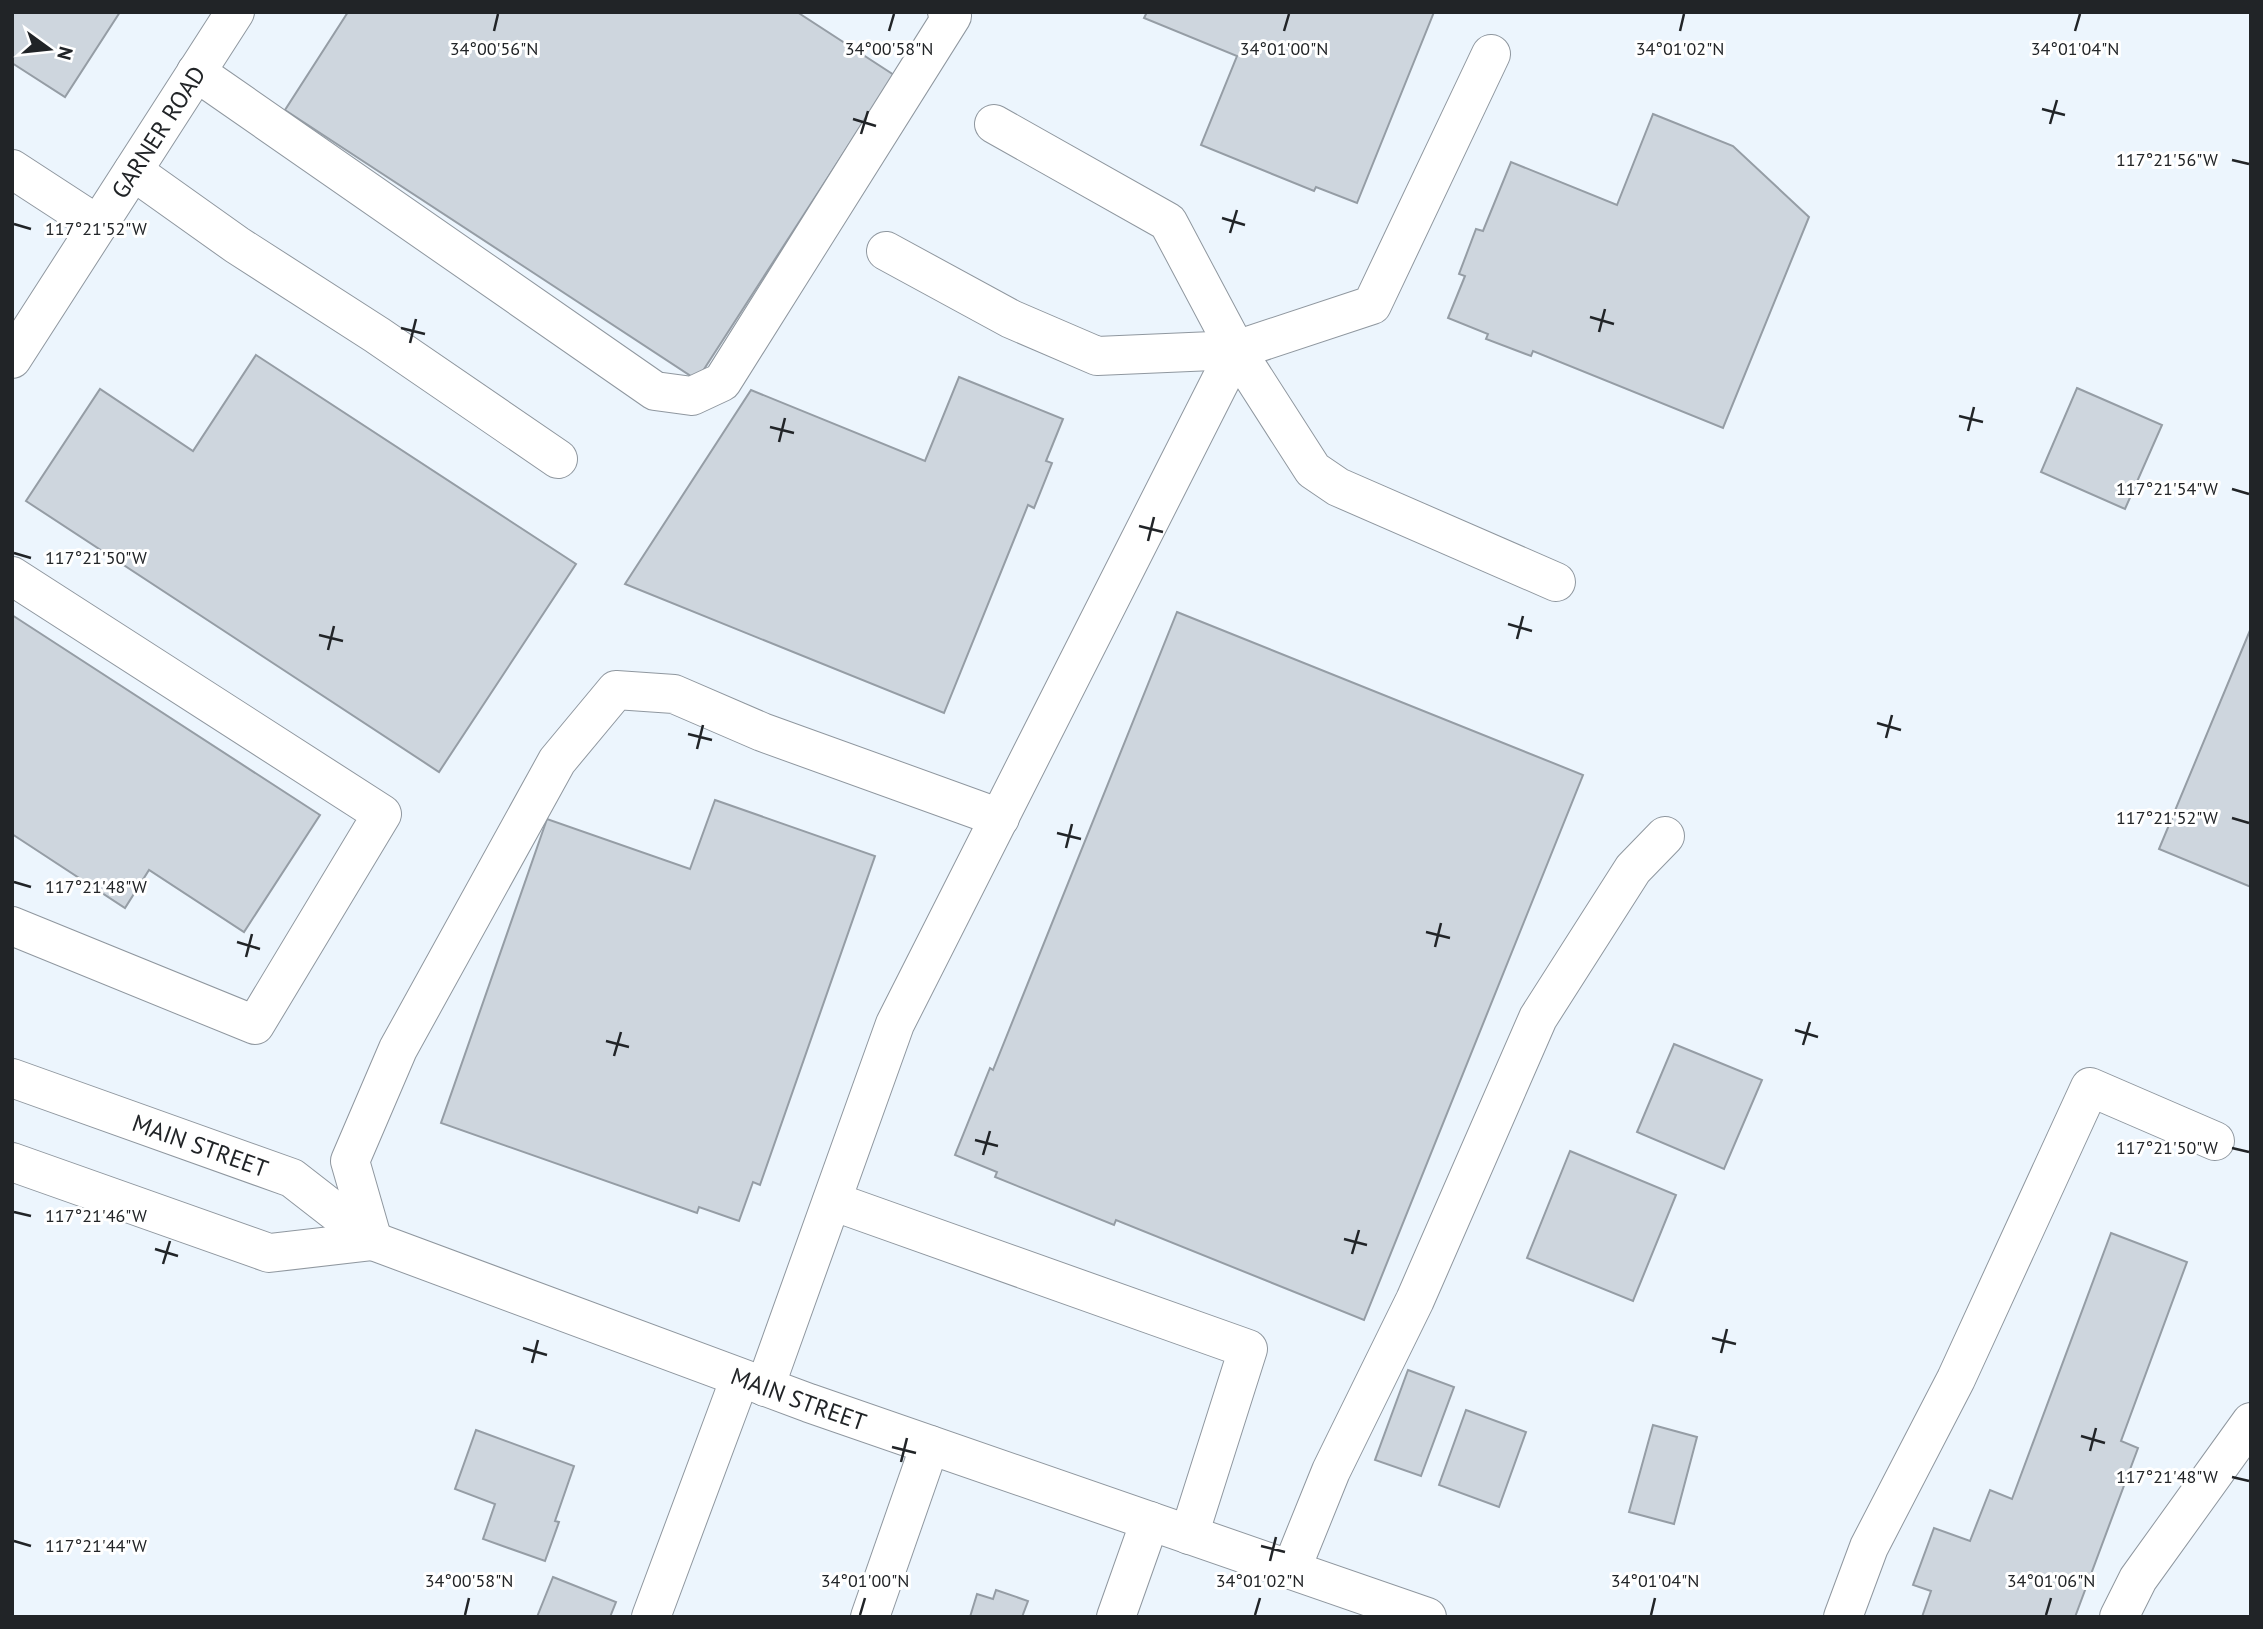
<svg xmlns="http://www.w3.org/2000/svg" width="2263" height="1629" font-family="'PT Sans',sans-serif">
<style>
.building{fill:#ced6de;stroke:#959da5;stroke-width:2}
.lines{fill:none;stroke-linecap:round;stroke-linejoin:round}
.minor-casing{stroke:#8f979f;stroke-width:40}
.major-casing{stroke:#8f979f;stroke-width:40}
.minor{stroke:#fff;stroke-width:38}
.major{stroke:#fff;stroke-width:38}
.ticks{fill:none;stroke:#212427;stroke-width:2.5}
.labels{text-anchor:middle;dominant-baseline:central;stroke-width:6;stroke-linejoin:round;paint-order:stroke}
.street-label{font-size:24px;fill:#212427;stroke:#fff}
.ticks-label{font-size:18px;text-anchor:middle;fill:#212427;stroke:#fff;stroke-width:6;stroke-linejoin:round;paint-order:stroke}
</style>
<rect width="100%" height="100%" fill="#ecf5fd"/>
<!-- building -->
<g class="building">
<polygon points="12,12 120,12 65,97 12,63"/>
<polygon points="348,12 797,12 894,75 697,380 285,110"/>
<polygon points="1147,12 1434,12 1357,203 1316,187 1314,191 1201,145 1237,56 1144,18"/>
<polygon points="1653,114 1733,146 1809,217 1723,428 1533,351 1531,356 1486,339 1488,334 1448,318 1465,276 1459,274 1476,229 1483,231 1511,162 1617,205"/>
<polygon points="256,355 576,564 439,772 26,501 100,389 193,451"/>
<polygon points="959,377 1063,419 1046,461 1052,463 1034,508 1028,505 944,713 625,584 751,390 925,461"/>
<polygon points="2077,388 2162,425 2125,509 2041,472"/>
<polygon points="1177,612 1583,775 1364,1320 1116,1220 1114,1225 995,1177 997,1172 955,1155 990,1068 993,1070"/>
<polygon points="12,615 320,815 244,932 149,870 125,908 12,834"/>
<polygon points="2251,628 2251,887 2159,849"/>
<polygon points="715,800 875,856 760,1185 753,1182 739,1221 699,1207 697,1213 441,1123 547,819 690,869"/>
<polygon points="1674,1044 1762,1080 1724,1169 1637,1132"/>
<polygon points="1570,1151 1676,1195 1633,1301 1527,1258"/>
<polygon points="2111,1233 2187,1262 2121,1441 2138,1448 2075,1617 1922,1617 1931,1591 1913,1585 1934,1528 1970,1541 1990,1490 2012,1499"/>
<polygon points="1408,1370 1454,1387 1421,1476 1375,1460"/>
<polygon points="1466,1410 1526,1432 1499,1507 1439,1485"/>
<polygon points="1653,1425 1697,1437 1674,1524 1629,1512"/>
<polygon points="476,1430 574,1466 555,1521 559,1522 545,1561 483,1539 495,1504 455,1489"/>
<polygon points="553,1577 616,1602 610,1617 537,1617"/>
<polygon points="996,1590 1028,1601 1022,1617 970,1617 977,1594 993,1599"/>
</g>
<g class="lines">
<defs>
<g id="minor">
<polyline points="196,72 655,391 692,396 722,382 952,16 947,12"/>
<polyline points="994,124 1168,222 1236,350 1313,470 1338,487 1556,582"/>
<polyline points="12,169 98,225"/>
<polyline points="133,171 237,245 377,335 558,459"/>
<polyline points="886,251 1011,319 1097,356 1236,350"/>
<path id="s1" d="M12,359L235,12"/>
<polyline points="12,576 382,814 255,1025 12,926"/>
<polyline points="832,1201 1248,1349 1189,1535"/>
<polyline points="373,1241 350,1161 398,1049 557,761 616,690 674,694 762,732 1000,818"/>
<polyline points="765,1387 895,1024 1236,350 1372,305 1491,54"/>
<polyline points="1291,1570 1331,1471 1415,1300 1538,1018 1633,869 1665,836"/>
<polyline points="651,1617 740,1378"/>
<polyline points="870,1617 930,1445"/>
<polyline points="1116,1617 1150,1521"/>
<polyline points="1843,1617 1869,1547 1956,1379 2090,1087 2215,1141"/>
<polyline points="2119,1617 2138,1579 2251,1422"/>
</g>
<g id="major">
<path id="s2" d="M12,1078L292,1178L373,1241L809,1403L1427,1617"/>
<polyline points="12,1162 269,1253 373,1241"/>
</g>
</defs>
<!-- minor casing -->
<use href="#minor" class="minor-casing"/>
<!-- major casing -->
<use href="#major" class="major-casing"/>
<!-- minor -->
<use href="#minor" class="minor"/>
<!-- major -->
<use href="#major" class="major"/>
</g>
<!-- ticks -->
<path class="ticks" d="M494,31L498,14M889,31L894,14M1284,31L1289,14M1680,31L1684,14M2075,31L2080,14M2042,109L2065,115M853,119L876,126M2050,124L2057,100M861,134L868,111M2232,160L2249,164M1222,218L1245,225M14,224L31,229M1230,233L1237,210M1590,317L1614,324M401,328L425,334M1599,332L1605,309M410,343L416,319M1959,416L1983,422M770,427L794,433M1968,431L1974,407M779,442L785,418M2232,489L2249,494M1139,526L1163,532M1148,541L1154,517M14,553L31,558M1508,624L1532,631M319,635L343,641M1517,639L1523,616M328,650L334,626M1877,723L1901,730M688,734L712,740M1886,738L1892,715M697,749L703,725M2232,818L2249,823M1057,833L1081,839M1066,848L1072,824M14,882L31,887M1426,932L1450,938M237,942L260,949M1435,947L1441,923M246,957L252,934M1795,1030L1818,1037M606,1041L629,1047M1803,1045L1810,1022M614,1056L621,1032M975,1140L998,1146M2232,1148L2249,1152M983,1155L990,1131M14,1212L31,1216M1344,1239L1367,1245M155,1249L178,1256M1352,1254L1359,1230M163,1264L170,1241M1712,1338L1736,1344M523,1348L547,1355M1721,1353L1727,1329M532,1363L538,1340M2081,1436L2105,1443M892,1447L916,1453M2090,1451L2096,1428M901,1462L907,1438M2232,1477L2249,1481M14,1541L31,1546M1261,1546L1285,1552M1270,1561L1276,1537M465,1615L469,1598M860,1615L865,1598M1255,1615L1260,1598M1651,1615L1655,1598M2046,1615L2051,1598"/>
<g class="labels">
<!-- street labels -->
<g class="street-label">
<text stroke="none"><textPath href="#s1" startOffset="270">GARNER ROAD</textPath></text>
<text stroke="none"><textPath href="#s2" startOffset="200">MAIN STREET</textPath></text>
<text stroke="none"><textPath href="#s2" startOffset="854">MAIN STREET</textPath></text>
</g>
</g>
<g class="ticks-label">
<text x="494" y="55">34°00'56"N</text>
<text x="889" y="55">34°00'58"N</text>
<text x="1284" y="55">34°01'00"N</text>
<text x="1680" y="55">34°01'02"N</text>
<text x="2075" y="55">34°01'04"N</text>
<text x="2167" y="166">117°21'56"W</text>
<text x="96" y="235">117°21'52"W</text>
<text x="2167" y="495">117°21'54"W</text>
<text x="96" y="564">117°21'50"W</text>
<text x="2167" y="824">117°21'52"W</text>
<text x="96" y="893">117°21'48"W</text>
<text x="2167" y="1154">117°21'50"W</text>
<text x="96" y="1222">117°21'46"W</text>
<text x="2167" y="1483">117°21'48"W</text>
<text x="96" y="1552">117°21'44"W</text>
<text x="469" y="1587">34°00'58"N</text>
<text x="865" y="1587">34°01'00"N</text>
<text x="1260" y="1587">34°01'02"N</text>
<text x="1655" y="1587">34°01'04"N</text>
<text x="2051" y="1587">34°01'06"N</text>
</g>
<!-- border -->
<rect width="2263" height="1629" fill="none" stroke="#212427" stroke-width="28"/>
<!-- north arrow -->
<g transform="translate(49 49) rotate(105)" stroke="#ffffff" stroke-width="5" paint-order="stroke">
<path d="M0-5L12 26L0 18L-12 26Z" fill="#212427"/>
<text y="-10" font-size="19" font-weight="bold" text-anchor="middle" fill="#212427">N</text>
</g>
</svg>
